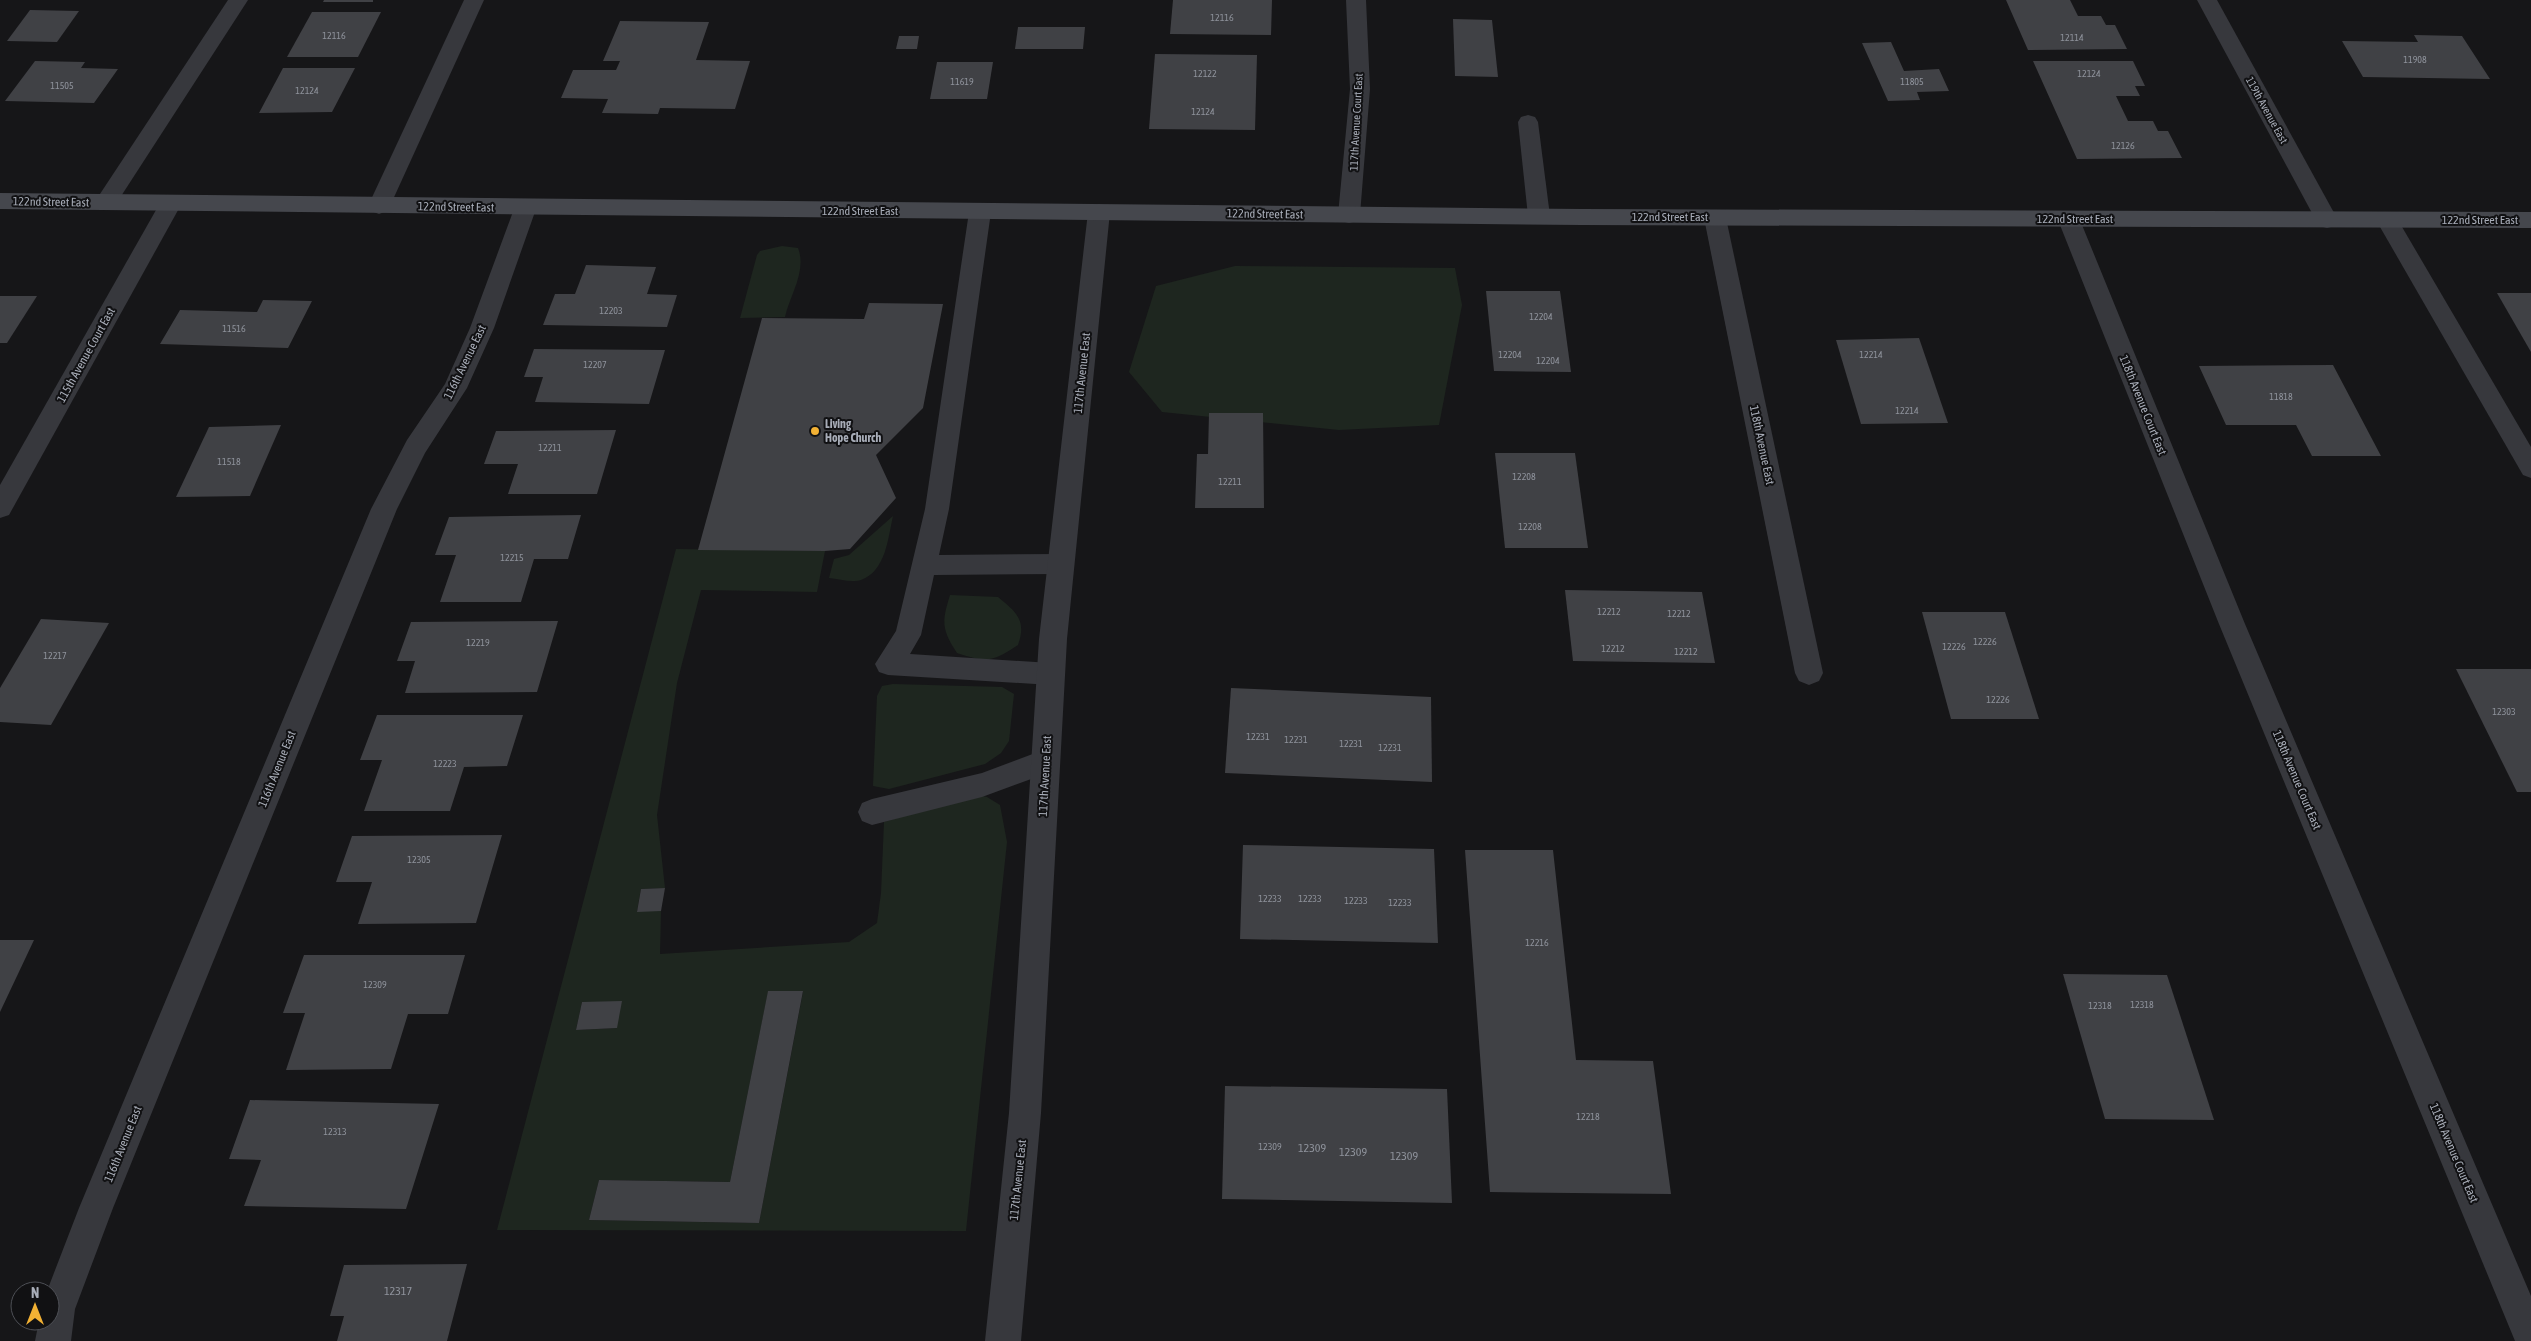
<svg xmlns="http://www.w3.org/2000/svg" width="2531" height="1341" font-family="'Asap Condensed',sans-serif">
<style>
.green{fill:#1e261f;fill-rule:evenodd}
.building{fill:#404145}
.lines{fill:none;stroke-linecap:round;stroke-linejoin:round}
.lane{fill:#37383d;fill-rule:evenodd}
.street{fill:#37383d;fill-rule:evenodd}
.secondary{fill:#45474d;fill-rule:evenodd}
.poi-dot{fill:#f2b134;stroke:#111113;stroke-width:2}
.labels{text-anchor:middle;dominant-baseline:central;stroke-width:4;stroke-linejoin:round;paint-order:stroke}
.number-label{font-size:10px;fill:#8e929b}
.far-street-label{font-size:11px;fill:#a8adb8;stroke:#111113}
.street-label{font-size:12px;fill:#a8adb8;stroke:#111113}
.poi-label{font-size:12px;font-weight:bold;fill:#a8adb8;stroke:#111113;text-anchor:start}
.near-number-label{font-size:12px;fill:#8e929b}
</style>
<rect width="100%" height="100%" fill="#161618"/>
<!-- green -->
<g class="green">
<path d="M782,246L798,248C807,271 790,295 785,317L740,318L757,255L760,251Z"/>
<polygon points="1235,266 1455,268 1462,305 1439,425 1339,430 1162,412 1129,372 1156,286"/>
<path d="M893,516C888,538 886,571 861,580C852,583 839,579 829,578L834,559L849,555Z"/>
<path d="M676,549L825,551L817,592L701,590L677,683L657,815L665,888L641,889L637,911H661L660,954L849,942L877,923L881,893L884,822L975,794L987,797L1000,805L1007,842L966,1231L497,1230ZM768,992H803L759,1223L589,1220L599,1180L730,1182ZM582,1002L617,1028L576,1030Z"/>
<path d="M950,595L998,597C1016,612 1027,620 1018,645C992,662 987,663 957,653C941,629 942,621 950,595Z"/>
<polygon points="893,684 1002,687 1014,694 1009,741 1001,753 985,764 889,789 873,786 877,696 882,686"/>
</g>
<!-- building -->
<g class="building">
<polygon points="324,0 373,0 373,2 323,2"/>
<polygon points="1173,0 1272,0 1271,35 1170,34"/>
<polygon points="2006,0 2070,0 2078,16 2101,16 2106,25 2115,25 2127,49 2028,50"/>
<polygon points="30,10 79,11 57,42 7,41"/>
<polygon points="312,12 381,12 358,57 287,57"/>
<polygon points="1453,19 1492,20 1498,77 1455,76"/>
<polygon points="620,21 709,22 696,60 750,61 735,109 660,108 658,114 602,113 608,99 561,98 573,70 616,70 620,61 603,61"/>
<polygon points="1018,27 1085,27 1083,49 1015,49"/>
<polygon points="2414,35 2462,36 2490,79 2363,77 2342,41 2418,42"/>
<polygon points="899,36 919,36 917,49 896,49"/>
<polygon points="1891,42 1904,71 1939,69 1949,91 1917,92 1920,100 1888,101 1862,43"/>
<polygon points="1155,54 1257,55 1255,130 1149,129"/>
<polygon points="35,61 85,62 81,68 118,69 94,103 5,101"/>
<polygon points="2033,61 2133,61 2145,86 2135,86 2140,96 2116,96 2128,121 2153,121 2158,131 2168,131 2182,158 2077,159"/>
<polygon points="937,62 993,62 987,99 930,99"/>
<polygon points="283,68 355,68 332,112 259,113"/>
<polygon points="586,265 656,267 647,294 677,295 667,327 543,325 555,294 575,294"/>
<polygon points="1486,291 1560,291 1571,372 1494,371"/>
<polygon points="2497,293 2531,293 2531,352"/>
<polygon points="0,296 37,296 7,343 0,343"/>
<polygon points="263,300 312,301 288,348 160,344 180,310 257,312"/>
<polygon points="869,303 943,304 923,408 876,455 896,498 850,549 825,551 698,550 762,318 864,319"/>
<polygon points="1919,338 1948,423 1861,424 1836,340"/>
<polygon points="534,349 665,350 649,404 535,402 543,377 524,377"/>
<polygon points="2333,365 2381,456 2312,456 2296,425 2226,425 2199,366"/>
<polygon points="1209,413 1263,413 1264,508 1195,508 1197,454 1208,454"/>
<polygon points="281,425 250,496 176,497 209,427"/>
<polygon points="616,430 597,494 508,494 518,464 484,464 496,431"/>
<polygon points="1495,453 1575,453 1588,548 1505,548"/>
<polygon points="581,515 568,559 534,559 521,602 440,602 456,555 435,555 449,517"/>
<polygon points="1565,590 1702,592 1715,663 1573,661"/>
<polygon points="1922,612 2005,612 2039,719 1951,719"/>
<polygon points="41,619 109,623 51,725 0,722 0,688"/>
<polygon points="558,621 537,692 405,693 415,661 397,661 411,622"/>
<polygon points="2456,669 2531,669 2531,792 2517,792"/>
<polygon points="1231,688 1431,697 1432,782 1225,773"/>
<polygon points="377,715 523,715 507,766 464,767 450,811 364,811 382,760 360,760"/>
<polygon points="502,835 476,923 358,924 372,882 336,882 352,836"/>
<polygon points="1243,845 1434,849 1438,943 1240,939"/>
<polygon points="1465,850 1553,850 1576,1060 1653,1061 1671,1194 1490,1192"/>
<polygon points="665,888 661,911 637,912 641,889"/>
<polygon points="0,940 34,940 0,1012"/>
<polygon points="304,955 465,955 448,1014 408,1014 391,1069 286,1070 305,1013 283,1013"/>
<polygon points="2063,974 2167,975 2214,1120 2105,1119"/>
<polygon points="768,991 803,991 759,1223 589,1220 599,1180 730,1182"/>
<polygon points="622,1001 617,1028 576,1030 582,1002"/>
<polygon points="1225,1086 1447,1089 1452,1203 1222,1199"/>
<polygon points="250,1100 439,1104 406,1209 244,1206 261,1160 229,1159"/>
<polygon points="467,1264 447,1341 337,1341 344,1316 330,1316 344,1265"/>
</g>
<g class="lines">
<!-- lane -->
<g class="lane">
<polygon points="1528,115 1535,117 1538,122 1550,216 1547,221 1539,223 1531,221 1528,216 1518,122 1521,117"/>
<polygon points="980,205 987,207 991,212 949,509 939,555 1061,554 1070,557 1074,564 1070,571 1061,574 934,575 921,635 910,654 1051,663 1060,666 1064,674 1060,682 1051,685 888,675 879,672 875,664 896,631 925,509 969,212 973,207"/>
<polygon points="2387,213 2395,215 2531,447 2531,478 2523,475 2376,220 2379,215"/>
<polygon points="1046,749 1056,752 1060,761 1056,770 982,797 872,825 862,821 858,812 862,803 872,799 982,773"/>
</g>
<!-- street -->
<g class="street">
<polygon points="228,0 248,0 114,207 106,210 98,207 95,202 98,197"/>
<polygon points="464,0 484,0 390,206 387,211 379,214 371,211 368,206"/>
<polygon points="1346,0 1366,0 1370,89 1360,215 1357,221 1349,223 1341,221 1338,215 1350,89"/>
<polygon points="2197,0 2217,0 2338,220 2335,226 2327,228 2319,226"/>
<polygon points="171,195 179,198 182,203 9,515 0,518 0,485 160,203 163,198"/>
<polygon points="525,201 533,204 536,209 494,328 467,388 425,453 397,509 113,1208 75,1309 71,1341 35,1341 39,1321 50,1321 50,1291 47,1291 79,1208 371,509 407,440 445,384 470,328 514,209 517,204"/>
<polygon points="1099,204 1107,207 1110,212 1067,639 1041,1113 1021,1341 985,1341 1009,1113 1039,639 1088,212 1091,207"/>
<polygon points="1715,210 1723,212 1726,218 1823,673 1819,681 1809,685 1799,681 1795,673 1704,218 1707,212"/>
<polygon points="2069,212 2077,214 2080,220 2245,624 2531,1296 2531,1341 2515,1341 2219,624 2058,220 2061,214"/>
</g>
<!-- secondary -->
<polygon class="secondary" points="0,193 1582,209 2531,212 2531,228 1582,225 0,209"/>
</g>
<!-- markers -->
<circle class="poi-dot" cx="815" cy="431" r="5"/>
<g class="labels">
<!-- number labels -->
<g class="number-label">
<text x="1222" y="17">12116</text>
<text x="334" y="35">12116</text>
<text x="2072" y="37">12114</text>
<text x="2415" y="59">11908</text>
<text x="1205" y="73">12122</text>
<text x="2089" y="73">12124</text>
<text x="962" y="81">11619</text>
<text x="1912" y="81">11805</text>
<text x="62" y="85">11505</text>
<text x="307" y="90">12124</text>
<text x="1203" y="111">12124</text>
<text x="2123" y="145">12126</text>
<text x="611" y="310">12203</text>
<text x="1541" y="316">12204</text>
<text x="234" y="328">11516</text>
<text x="1510" y="354">12204</text>
<text x="1871" y="354">12214</text>
<text x="1548" y="360">12204</text>
<text x="595" y="364">12207</text>
<text x="2281" y="396">11818</text>
<text x="1907" y="410">12214</text>
<text x="550" y="447">12211</text>
<text x="229" y="461">11518</text>
<text x="1524" y="476">12208</text>
<text x="1230" y="481">12211</text>
<text x="1530" y="526">12208</text>
<text x="512" y="557">12215</text>
<text x="1609" y="611">12212</text>
<text x="1679" y="613">12212</text>
<text x="1985" y="641">12226</text>
<text x="478" y="642">12219</text>
<text x="1954" y="646">12226</text>
<text x="1613" y="648">12212</text>
<text x="1686" y="651">12212</text>
<text x="55" y="655">12217</text>
<text x="1998" y="699">12226</text>
<text x="2504" y="711">12303</text>
<text x="1258" y="736">12231</text>
<text x="1296" y="739">12231</text>
<text x="1351" y="743">12231</text>
<text x="1390" y="747">12231</text>
<text x="445" y="763">12223</text>
<text x="419" y="859">12305</text>
<text x="1270" y="898">12233</text>
<text x="1310" y="898">12233</text>
<text x="1356" y="900">12233</text>
<text x="1400" y="902">12233</text>
<text x="1537" y="942">12216</text>
<text x="375" y="984">12309</text>
<text x="2142" y="1004">12318</text>
<text x="2100" y="1005">12318</text>
<text x="1588" y="1116">12218</text>
<text x="335" y="1131">12313</text>
<text x="1270" y="1146">12309</text>
</g>
<!-- far-street labels -->
<g class="far-street-label">
<text transform="translate(2267 110) rotate(61)">119th Avenue East</text>
<text transform="translate(1356 122) rotate(-87)">117th Avenue Court East</text>
</g>
<!-- street labels -->
<g class="street-label">
<text transform="translate(51 202) rotate(1)">122nd Street East</text>
<text transform="translate(456 207) rotate(1)">122nd Street East</text>
<text x="860" y="211">122nd Street East</text>
<text transform="translate(1265 214) rotate(1)">122nd Street East</text>
<text x="1670" y="217">122nd Street East</text>
<text x="2075" y="219">122nd Street East</text>
<text x="2480" y="220">122nd Street East</text>
<text transform="translate(86 355) rotate(-61)">115th Avenue Court East</text>
<text transform="translate(465 362) rotate(-64)">116th Avenue East</text>
<text transform="translate(1082 373) rotate(-84)">117th Avenue East</text>
<text transform="translate(2143 405) rotate(68)">118th Avenue Court East</text>
<text transform="translate(1762 445) rotate(78)">118th Avenue East</text>
<text transform="translate(277 769) rotate(-68)">116th Avenue East</text>
<text transform="translate(1045 776) rotate(-87)">117th Avenue East</text>
<text transform="translate(2297 780) rotate(67)">118th Avenue Court East</text>
<text transform="translate(123 1144) rotate(-68)">116th Avenue East</text>
<text transform="translate(2454 1153) rotate(67)">118th Avenue Court East</text>
<text transform="translate(1018 1180) rotate(-84)">117th Avenue East</text>
</g>
<!-- poi labels -->
<g class="poi-label">
<text x="825" y="424">Living<tspan x="825" dy="14">Hope Church</tspan></text>
</g>
<!-- near-number labels -->
<g class="near-number-label">
<text x="1312" y="1148">12309</text>
<text x="1353" y="1152">12309</text>
<text x="1404" y="1156">12309</text>
<text x="398" y="1291">12317</text>
</g>
</g>
<!-- north arrow -->
<g transform="translate(35 1306)"><circle r="24" fill="#111113" stroke="#4d4f55"/>
<path d="M0-4L9 19L0 12L-9 19Z" fill="#f2b134"/>
<text y="-8" font-size="14" font-weight="bold" text-anchor="middle" fill="#a8adb8">N</text>
</g>
</svg>
